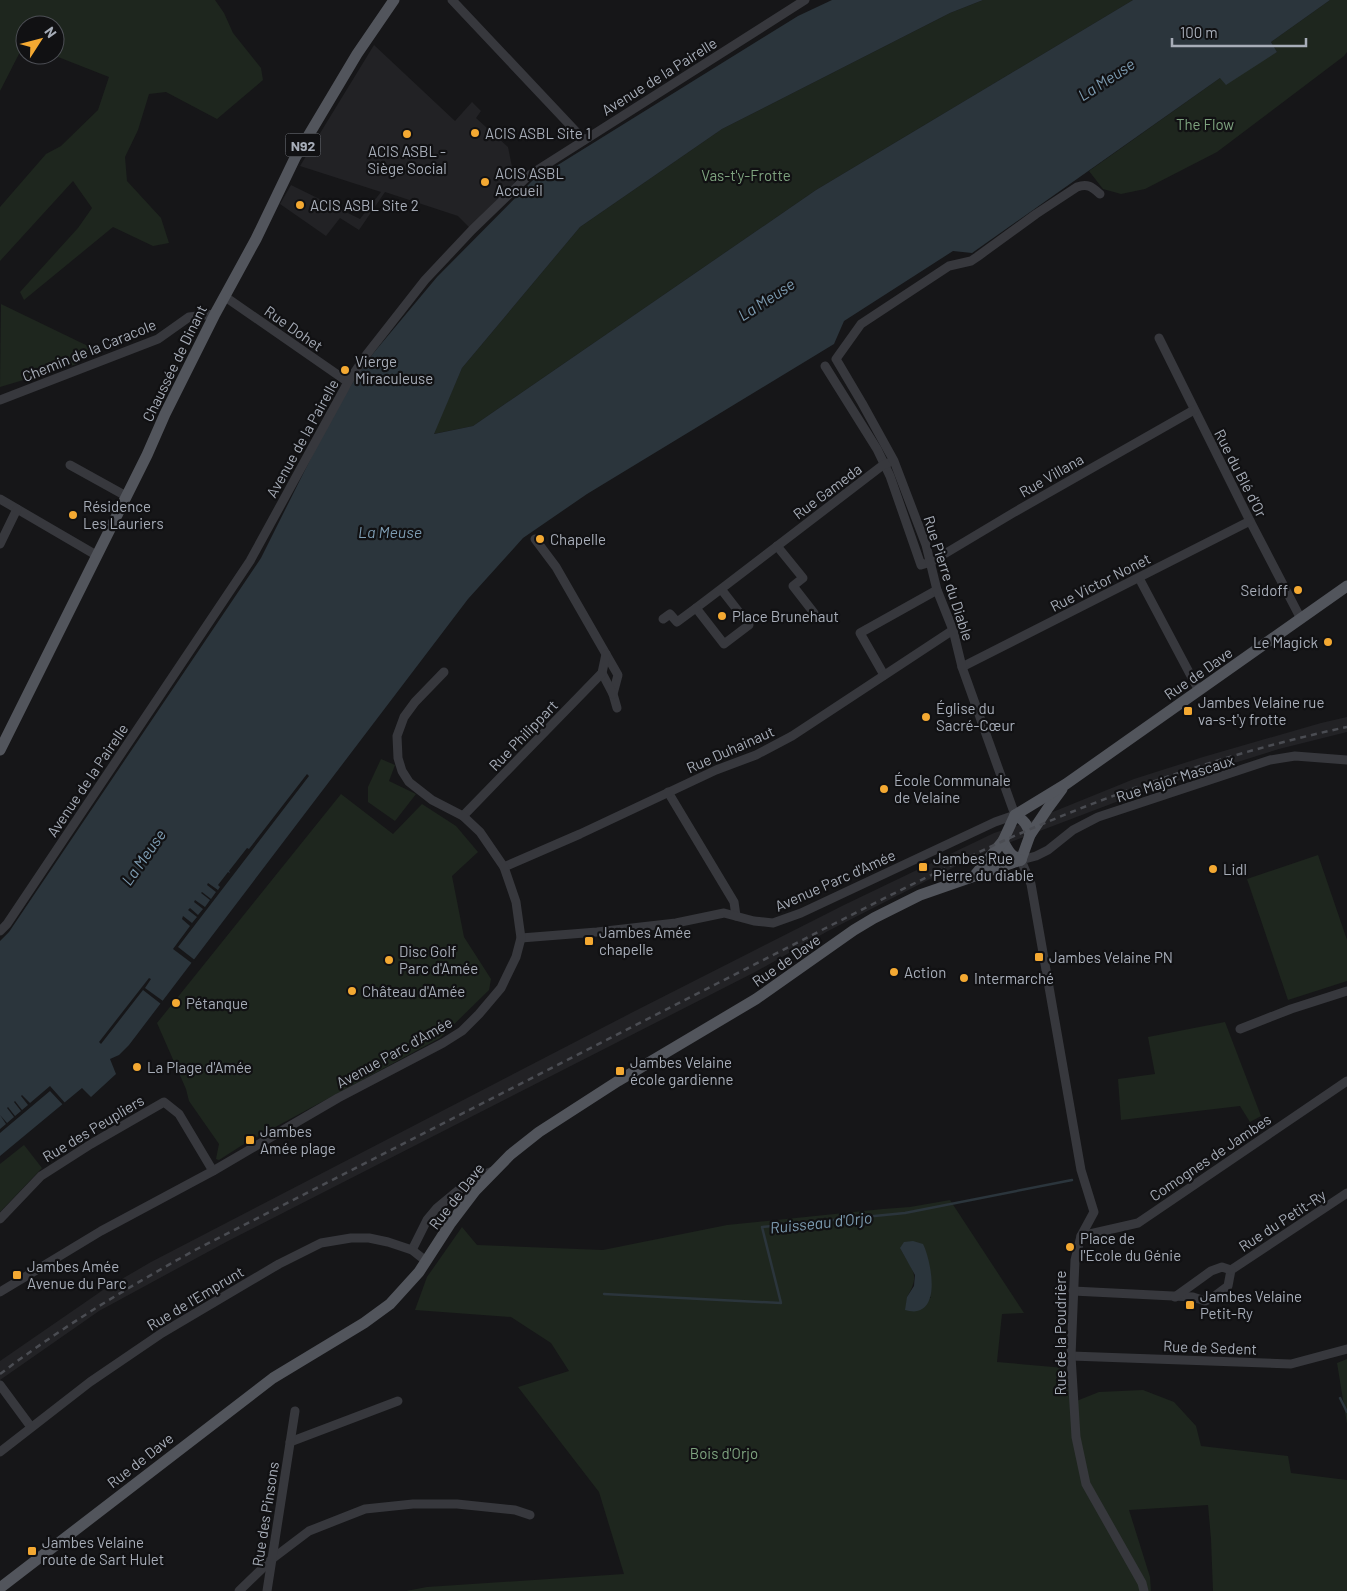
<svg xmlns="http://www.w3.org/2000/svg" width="1347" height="1591" font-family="Barlow,sans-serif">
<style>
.built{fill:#222225}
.green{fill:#1e261e;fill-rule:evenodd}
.water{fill:#2b353c}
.pier{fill:#161618}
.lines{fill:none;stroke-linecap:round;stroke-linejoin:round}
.stream{stroke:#2b353c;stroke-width:2.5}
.minor{stroke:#37383d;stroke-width:9}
.major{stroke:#52555c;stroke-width:11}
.rail{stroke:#4a4c52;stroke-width:2.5;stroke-dasharray:6 5;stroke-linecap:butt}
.poi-dot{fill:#f4a932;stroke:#111113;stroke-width:2}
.labels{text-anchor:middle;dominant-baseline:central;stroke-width:4.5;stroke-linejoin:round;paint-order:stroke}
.shield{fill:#111113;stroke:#7a7e86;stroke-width:1}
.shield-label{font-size:14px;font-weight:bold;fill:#a7adb8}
.street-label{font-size:15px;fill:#a7adb8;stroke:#111113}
.park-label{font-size:15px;fill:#7ea37f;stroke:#111113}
.poi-label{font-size:15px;fill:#a7adb8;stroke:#111113;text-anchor:start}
.water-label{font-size:16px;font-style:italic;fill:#7e9db3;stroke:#111113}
</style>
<rect width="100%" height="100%" fill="#161618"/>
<!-- built -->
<g class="built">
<polygon points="374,45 455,121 472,102 481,111 476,118 508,147 515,182 470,228 458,216 385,192 359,230 340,218 326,236 280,204 291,185 360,219 381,192 300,166"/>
<polygon points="1347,717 1347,732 1279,749 1145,791 987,851 928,880 828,931 757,971 228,1241 99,1311 0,1380 0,1361 103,1290 151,1262 633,1012 844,905 994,833 1028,822 1134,779 1203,757 1321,723"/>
</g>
<!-- green -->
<g class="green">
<polygon points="0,0 215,0 224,13 233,33 261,68 263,80 217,119 166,92 149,94 138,130 125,157 127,181 161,218 169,243 153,246 113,227 24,300 20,292 78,228 92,208 73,181 0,261 0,207 46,154 61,146 98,110 109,77 53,55 55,55 55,25 25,25 25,51 21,50 0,91 0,99"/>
<polygon points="983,0 1133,0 816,190 473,426 433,434 462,368 580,227 722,129 950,13"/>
<polygon points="1330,0 1347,0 1347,52 1344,56 1217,152 1145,189 1121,194 1103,189 1089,171 1220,78 1277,52 1271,42"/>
<polygon points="1,304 90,347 77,364 0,387"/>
<polygon points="381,759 395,765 389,781 416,794 395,821 368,802 368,787"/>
<polygon points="341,794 393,834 422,804 456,826 478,852 452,876 464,937 491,979 489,990 440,1038 244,1144 219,1160 216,1159 219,1144 189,1101 186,1089 157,1023"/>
<polygon points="1318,855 1347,940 1347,981 1288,1000 1247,879"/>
<polygon points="1225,1022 1261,1116 1250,1122 1240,1106 1121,1120 1118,1079 1155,1074 1148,1037"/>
<polygon points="24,1145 42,1168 0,1212 0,1164"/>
<path d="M950,1200L1024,1313L1002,1314L997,1362L1065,1368L1074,1402L1099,1392L1143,1390L1174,1402L1196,1426L1201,1446L1288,1456L1291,1473L1347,1480V1591H1213L1211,1539L1208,1505L1129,1510L1150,1577L1151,1591H406L427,1587L624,1574L599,1492L518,1387L569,1371L551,1343L511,1317L415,1310L427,1277L462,1227L477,1245L603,1250L727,1225L883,1209L910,1207ZM900,1248L931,1298L907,1297C921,1274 912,1270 900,1248Z"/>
<polygon points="1347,1359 1347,1424 1337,1363"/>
</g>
<!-- water -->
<g class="water">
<polygon points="832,0 983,0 950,13 722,129 580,227 462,368 434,434 473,426 816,190 1133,0 1330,0 1271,42 1277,52 1226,85 1220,78 972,253 953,251 844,321 834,344 587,494 523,538 468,599 129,1045 119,1055 110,1059 116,1074 91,1097 82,1088 0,1156 0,941 9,932 261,558 337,406 371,356 437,277 532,181 798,16"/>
<path d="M913,1241L923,1244C930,1258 941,1306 917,1311C914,1312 909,1311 905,1310L907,1297L914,1286L915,1275L900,1248L904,1242Z"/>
</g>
<!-- pier -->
<g class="pier">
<polygon points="307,774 309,776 178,947 196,961 193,964 173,949 190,926 182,919 183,916 192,923 197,917 188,910 190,908 198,915 203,909 194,902 195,900 205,907 210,900 201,893 202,892 211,899 216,892 207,885 208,883 218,890 220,887 218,885 228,872 230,873 229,871 247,848 249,849"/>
<polygon points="149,978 151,979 145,988 163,1001 161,1004 143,990 101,1044 99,1042"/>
<polygon points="50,1086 66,1104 64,1106 50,1091 0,1133 0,1129 6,1124 0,1115 7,1123 14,1117 7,1108 8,1107 15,1116 21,1111 14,1102 15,1101 22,1110 28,1105 21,1096 22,1095 30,1103"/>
</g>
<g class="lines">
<!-- stream -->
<g class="stream">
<polyline points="604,1294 781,1303 762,1227 905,1213 1072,1180"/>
<polyline points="1340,1398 1347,1412"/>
</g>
<!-- minor -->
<g class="minor">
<polyline points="452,0 584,140"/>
<polyline points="224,296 348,382"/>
<polyline points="1159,338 1250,521 1301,619"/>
<polyline points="825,366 877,449 890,476 921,565 931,562 1013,513 1194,410"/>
<polyline points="0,400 158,339 189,317 215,314"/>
<polyline points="70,465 126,496"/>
<polyline points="0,499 96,555"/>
<polyline points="535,539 556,567 618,675 613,694 617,708"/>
<polyline points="0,544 17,509"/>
<polyline points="777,546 803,578 793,586 814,613"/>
<polyline points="1139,578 1199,691"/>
<polyline points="721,589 749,625 724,644 696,608 721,589 883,465 888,463"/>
<polyline points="663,619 670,614 677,622 696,608"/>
<polyline points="962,667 1250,521"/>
<polyline points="602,673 613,694"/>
<polyline points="884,675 860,633 937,590"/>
<polyline points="668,792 734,902 736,916"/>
<polyline points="463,816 602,673 606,654"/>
<polyline points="504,867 580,834 716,770 756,755 792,736 953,630"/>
<polyline points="0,931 7,924 250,561 348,382 367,354 425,280 472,230 528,176 805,0"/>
<path d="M521,938L597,932L676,923L724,913L754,921L773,923L801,913L995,822L1015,815L962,667L953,630L937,590L926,545L894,461L862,403L836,359L861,324L949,266L971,261L977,257L1036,214L1077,187C1088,183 1092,187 1100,194"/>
<polyline points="1240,1029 1291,1009 1347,991"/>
<polyline points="0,1219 41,1176 91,1144 164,1102 179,1114 213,1171"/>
<polyline points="1081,1236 1138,1223 1347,1081"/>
<polyline points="412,1250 427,1220 437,1208 472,1179 493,1171"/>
<polyline points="1073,1291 1193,1297 1205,1301 1212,1298 1228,1286 1231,1270 1347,1193"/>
<polyline points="0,1292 101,1231 213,1171 338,1098 443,1043 462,1031 479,1014 501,988 516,957 521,938 516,902 504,867 480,832 463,816 432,800 409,782 402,771 398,758 397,736 404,717 415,702 444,672"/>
<polyline points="1175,1297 1211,1271 1222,1267 1231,1270"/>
<polyline points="1071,1356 1291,1364 1347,1349"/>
<polyline points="0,1385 31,1427"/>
<polyline points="290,1442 398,1401"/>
<polyline points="0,1452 90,1382 162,1333 279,1264 321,1243 351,1238 369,1238 388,1242 412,1250 426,1261"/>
<polyline points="239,1591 272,1559 309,1531 365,1509 413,1504 457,1504 515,1510 530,1515"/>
<polyline points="267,1591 295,1411"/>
<polyline points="1144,1591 1142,1583 1086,1484 1076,1437 1071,1356 1075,1260 1081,1236 1094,1212 1081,1170 1031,884 1021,860 1036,856 1048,850 1073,830 1098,817 1270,760 1295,756 1347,760"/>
</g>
<!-- major -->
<g class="major">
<polyline points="0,750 147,455 165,414 215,314 256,239 295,158 357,54 394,0"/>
<path d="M1015,815C1024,820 1028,825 1030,835"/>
<path d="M1003,841C1008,851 1011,856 1021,860"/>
<polyline points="1021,860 1030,835 1048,808 1062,789"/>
<polyline points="975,875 1003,841 1015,815 1066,784 1347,586"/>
<polyline points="0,1588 273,1378 364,1323 390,1304 419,1272 450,1224 475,1191 510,1155 539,1132 618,1081 756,999 854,930 874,918 920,895 1021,860"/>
</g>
<!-- rail -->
<path class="rail" d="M0,1374C62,1327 128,1287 197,1249C371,1160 544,1072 718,983C813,935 907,885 1003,841C1113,792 1230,752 1347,727"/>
</g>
<!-- markers -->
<g class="poi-dot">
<circle cx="475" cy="133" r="5"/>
<circle cx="407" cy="134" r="5"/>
<circle cx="485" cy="182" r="5"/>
<circle cx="300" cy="205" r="5"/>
<circle cx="345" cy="370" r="5"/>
<circle cx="73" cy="515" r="5"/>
<circle cx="540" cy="539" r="5"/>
<circle cx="1298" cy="590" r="5"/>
<circle cx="722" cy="616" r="5"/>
<circle cx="1328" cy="642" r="5"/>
<rect x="1183" y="706" width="10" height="10" rx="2.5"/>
<circle cx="926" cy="717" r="5"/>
<circle cx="884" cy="789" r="5"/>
<rect x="918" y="862" width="10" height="10" rx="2.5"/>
<circle cx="1213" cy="869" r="5"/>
<rect x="584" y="936" width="10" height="10" rx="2.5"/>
<rect x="1034" y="952" width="10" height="10" rx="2.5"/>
<circle cx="389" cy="960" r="5"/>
<circle cx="894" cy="972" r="5"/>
<circle cx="964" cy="978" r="5"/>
<circle cx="352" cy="991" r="5"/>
<circle cx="176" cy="1003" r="5"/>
<circle cx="137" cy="1067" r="5"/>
<rect x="615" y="1066" width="10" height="10" rx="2.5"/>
<rect x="245" y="1135" width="10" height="10" rx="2.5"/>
<circle cx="1070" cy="1247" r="5"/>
<rect x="12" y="1270" width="10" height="10" rx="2.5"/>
<rect x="1185" y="1300" width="10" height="10" rx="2.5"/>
<rect x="27" y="1546" width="10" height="10" rx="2.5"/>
</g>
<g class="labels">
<!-- shield labels -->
<rect class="shield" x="285.5" y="133.5" width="35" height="23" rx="4"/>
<g class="shield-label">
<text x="303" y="145">N92</text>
</g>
<!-- street labels -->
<g class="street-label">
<text transform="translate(659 76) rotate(-32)">Avenue de la Pairelle</text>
<text transform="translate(294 328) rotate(35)">Rue Dohet</text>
<text transform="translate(89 350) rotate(-22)">Chemin de la Caracole</text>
<text transform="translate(174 363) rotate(-64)">Chaussée de Dinant</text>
<text transform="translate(302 438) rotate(-61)">Avenue de la Pairelle</text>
<text transform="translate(1241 473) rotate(63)">Rue du Blé d'Or</text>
<text transform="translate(1051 475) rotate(-30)">Rue Villana</text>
<text transform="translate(827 491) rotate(-37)">Rue Gameda</text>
<text transform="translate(949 578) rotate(72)">Rue Pierre du Diable</text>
<text transform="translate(1100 582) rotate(-27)">Rue Victor Nonet</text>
<text transform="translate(1198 673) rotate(-35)">Rue de Dave</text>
<text transform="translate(523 735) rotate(-46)">Rue Philippart</text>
<text transform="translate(730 749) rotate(-24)">Rue Duhainaut</text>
<text transform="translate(1175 778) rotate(-18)">Rue Major Mascaux</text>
<text transform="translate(87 780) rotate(-56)">Avenue de la Pairelle</text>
<text transform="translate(835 880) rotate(-24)">Avenue Parc d'Amée</text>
<text transform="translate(786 960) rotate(-35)">Rue de Dave</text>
<text transform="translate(394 1052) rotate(-29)">Avenue Parc d'Amée</text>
<text transform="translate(93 1128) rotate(-31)">Rue des Peupliers</text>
<text transform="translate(1210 1157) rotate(-34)">Comognes de Jambes</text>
<text transform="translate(456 1196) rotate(-52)">Rue de Dave</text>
<text transform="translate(1282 1220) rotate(-33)">Rue du Petit-Ry</text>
<text transform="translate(195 1298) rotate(-31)">Rue de l'Emprunt</text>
<text transform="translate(1060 1333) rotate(-90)">Rue de la Poudrière</text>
<text transform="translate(1210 1347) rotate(2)">Rue de Sedent</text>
<text transform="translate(140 1460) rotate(-38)">Rue de Dave</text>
<text transform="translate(265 1514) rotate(-81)">Rue des Pinsons</text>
</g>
<!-- park labels -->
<g class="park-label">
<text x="1205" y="124">The Flow</text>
<text x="746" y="175">Vas-t'y-Frotte</text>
<text x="724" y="1453">Bois d'Orjo</text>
</g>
<!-- poi labels -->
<g class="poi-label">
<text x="485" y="133">ACIS ASBL Site 1</text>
<text x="407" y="151" text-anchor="middle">ACIS ASBL -<tspan x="407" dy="17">Siège Social</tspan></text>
<text x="495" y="173">ACIS ASBL<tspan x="495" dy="17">Accueil</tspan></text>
<text x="310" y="205">ACIS ASBL Site 2</text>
<text x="355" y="361">Vierge<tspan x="355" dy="17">Miraculeuse</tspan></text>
<text x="83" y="506">Résidence<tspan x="83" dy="17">Les Lauriers</tspan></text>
<text x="550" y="539">Chapelle</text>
<text x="1288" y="590" text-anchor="end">Seidoff</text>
<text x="732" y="616">Place Brunehaut</text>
<text x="1318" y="642" text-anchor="end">Le Magick</text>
<text x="1198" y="702">Jambes Velaine rue<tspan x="1198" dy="17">va-s-t'y frotte</tspan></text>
<text x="936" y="708">Église du<tspan x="936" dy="17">Sacré-Cœur</tspan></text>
<text x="894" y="780">École Communale<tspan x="894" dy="17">de Velaine</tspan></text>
<text x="933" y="858">Jambes Rue<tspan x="933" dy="17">Pierre du diable</tspan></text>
<text x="1223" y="869">Lidl</text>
<text x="599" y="932">Jambes Amée<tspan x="599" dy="17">chapelle</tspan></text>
<text x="399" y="951">Disc Golf<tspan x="399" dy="17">Parc d'Amée</tspan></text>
<text x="1049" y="957">Jambes Velaine PN</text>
<text x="904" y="972">Action</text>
<text x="974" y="978">Intermarché</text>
<text x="362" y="991">Château d'Amée</text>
<text x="186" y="1003">Pétanque</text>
<text x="630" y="1062">Jambes Velaine<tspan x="630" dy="17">école gardienne</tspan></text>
<text x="147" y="1067">La Plage d'Amée</text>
<text x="260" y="1131">Jambes<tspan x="260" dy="17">Amée plage</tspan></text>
<text x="1080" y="1238">Place de<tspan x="1080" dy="17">l'Ecole du Génie</tspan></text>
<text x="27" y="1266">Jambes Amée<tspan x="27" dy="17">Avenue du Parc</tspan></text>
<text x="1200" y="1296">Jambes Velaine<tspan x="1200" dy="17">Petit-Ry</tspan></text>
<text x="42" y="1542">Jambes Velaine<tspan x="42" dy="17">route de Sart Hulet</tspan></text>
</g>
<!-- water labels -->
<g class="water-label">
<text transform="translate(1106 79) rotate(-33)">La Meuse</text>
<text transform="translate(766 299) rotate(-33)">La Meuse</text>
<text x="390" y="531">La Meuse</text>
<text transform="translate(143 857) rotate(-55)">La Meuse</text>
<text transform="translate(821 1222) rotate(-6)">Ruisseau d'Orjo</text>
</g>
</g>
<!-- north arrow -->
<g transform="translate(40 40) rotate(54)"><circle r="24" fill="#111113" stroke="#4d4f55"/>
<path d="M0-4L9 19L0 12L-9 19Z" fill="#f4a932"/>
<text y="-8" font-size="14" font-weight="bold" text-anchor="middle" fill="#a7adb8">N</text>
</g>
<!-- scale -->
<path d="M1172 38v8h134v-8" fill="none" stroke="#a7adb8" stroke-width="2.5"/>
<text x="1180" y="38" font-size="15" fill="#a7adb8" stroke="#111113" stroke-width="4" paint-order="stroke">100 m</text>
</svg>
